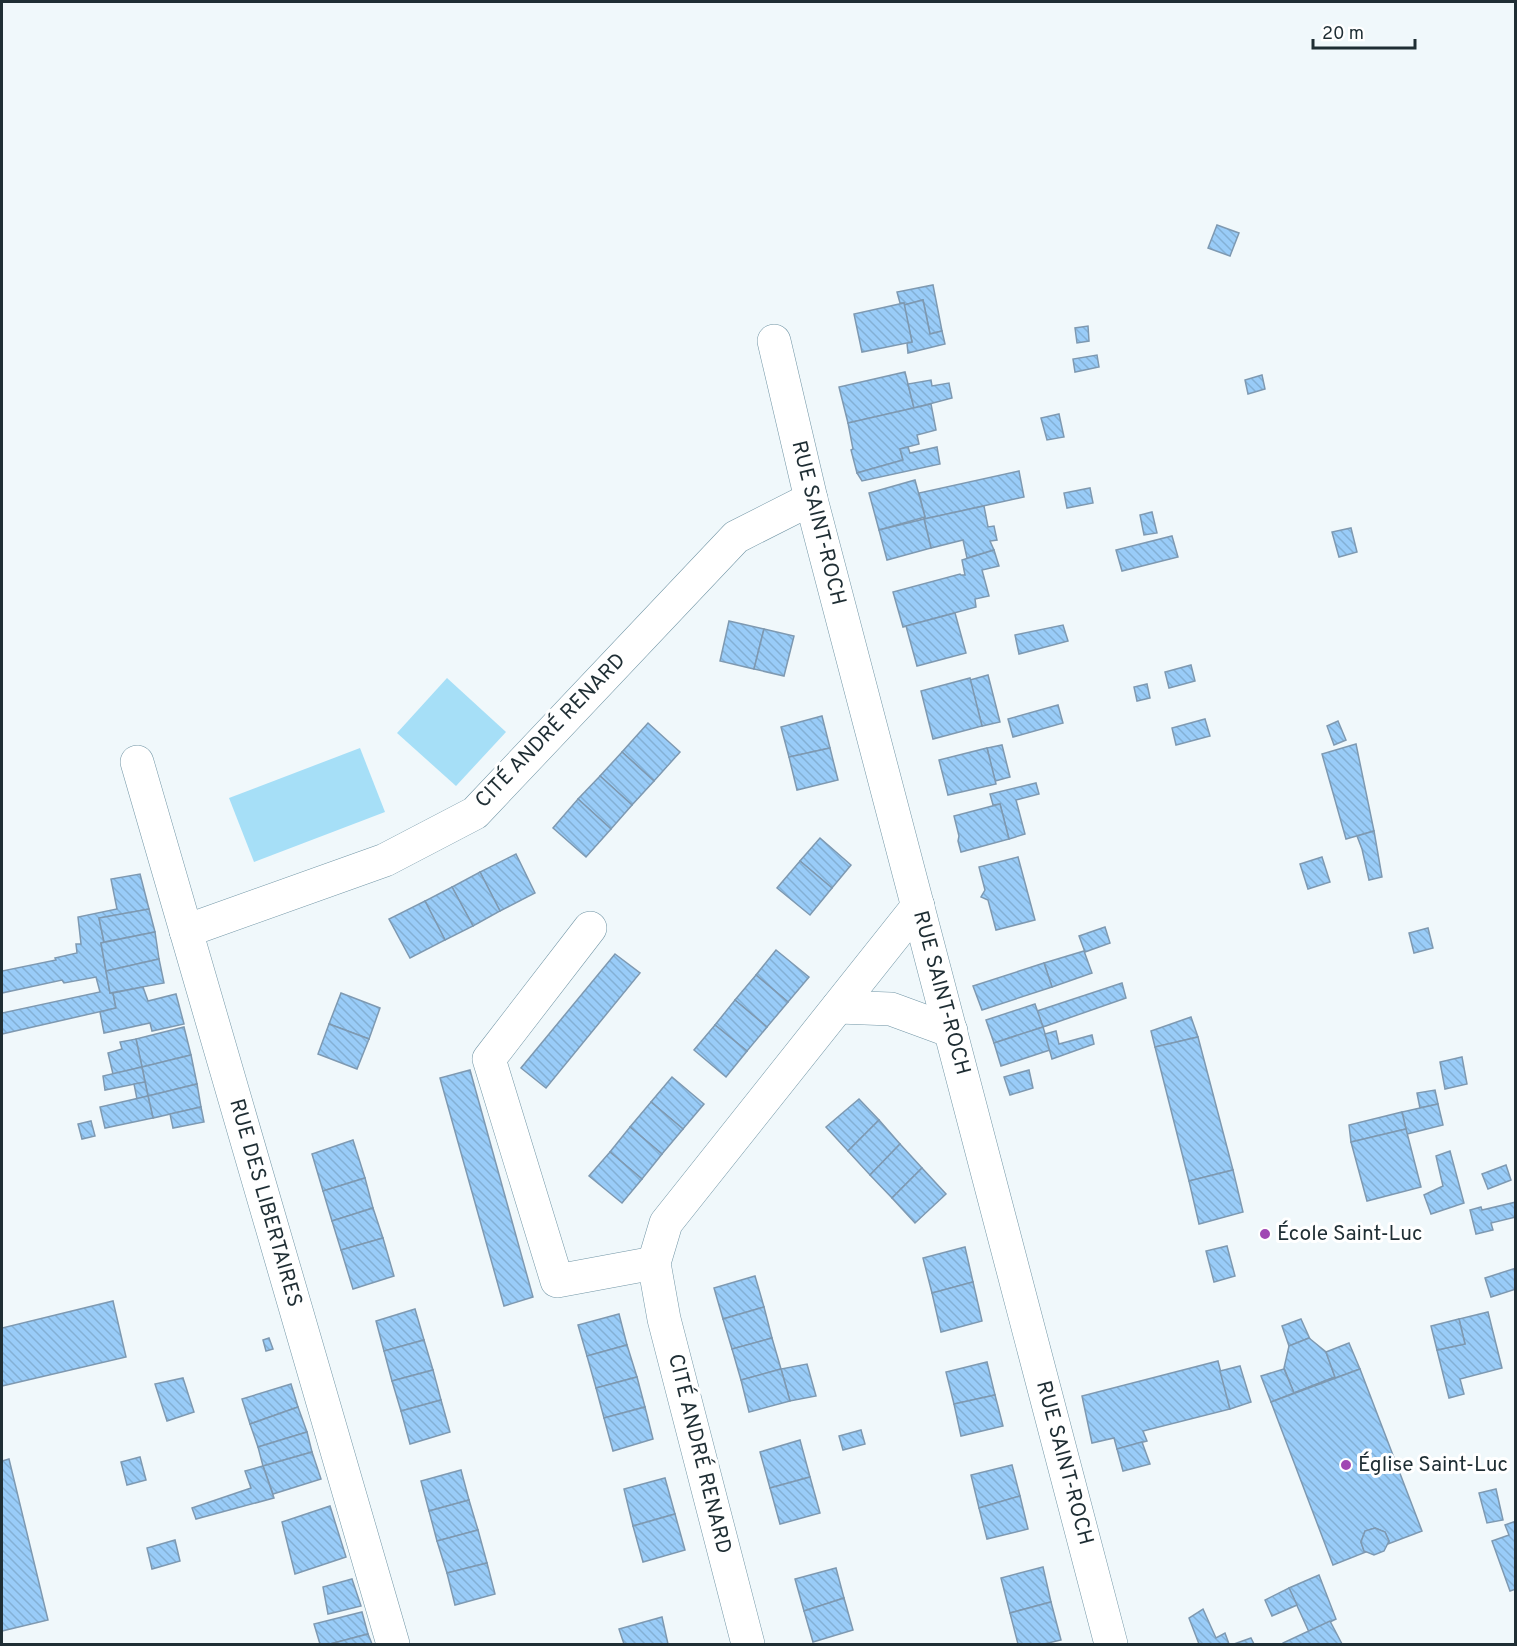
<svg xmlns="http://www.w3.org/2000/svg" width="1517" height="1646" font-family="Overpass,sans-serif">
<style>
.green{fill:#a6dff7}
.building{fill:url(#building-back-hatch);stroke:#7e99b1;stroke-width:1.5}
.lines{fill:none;stroke-linecap:round;stroke-linejoin:round}
.minor-casing{stroke:#7296a6;stroke-width:34}
.minor{stroke:#fff;stroke-width:33}
.poi-dot{fill:#a047b3;stroke:#fff;stroke-width:2}
.labels{text-anchor:middle;dominant-baseline:central;stroke-width:6;stroke-linejoin:round;paint-order:stroke}
.street-label{font-size:21px;fill:#1f2e34;stroke:#fff}
.poi-label{font-size:21px;fill:#1f2e34;stroke:#fff;text-anchor:start}
</style>
<defs>
<pattern id="building-back-hatch" width="6" height="6" patternUnits="userSpaceOnUse" patternTransform="scale(1.5)"><rect width="6" height="6" fill="#99ccf8"/><path d="M-1 5l2 2M0 0l6 6M5-1l2 2" fill="none" stroke="#83b0d5"/></pattern>
</defs>
<rect width="100%" height="100%" fill="#f0f8fb"/>
<!-- green -->
<g class="green">
<polygon points="447,678 506,732 456,786 397,733"/>
<polygon points="360,748 385,812 254,862 229,798"/>
</g>
<!-- building -->
<g class="building">
<polygon points="1217,225 1239,233 1230,256 1208,248"/>
<polygon points="933,285 942,331 930,334 923,300 904,305 904,303 900,303 897,292"/>
<polygon points="923,300 930,334 942,331 945,344 908,353 907,343 912,342 904,305"/>
<polygon points="904,303 912,342 862,352 854,314"/>
<polygon points="1088,326 1089,341 1077,343 1075,328"/>
<polygon points="1097,355 1099,367 1075,372 1073,359"/>
<polygon points="905,372 914,408 848,423 839,387"/>
<polygon points="1262,375 1265,389 1248,394 1245,380"/>
<polygon points="931,380 932,386 949,383 952,398 914,408 908,384"/>
<polygon points="931,404 936,430 917,435 919,444 900,449 903,460 857,473 851,450 853,449 848,423"/>
<polygon points="1059,414 1064,437 1047,440 1041,418"/>
<polygon points="908,447 910,453 937,447 940,464 862,481 857,473 903,460 900,449"/>
<polygon points="1019,471 1024,497 924,519 925,517 919,493"/>
<polygon points="915,480 925,517 879,530 869,493"/>
<polygon points="1090,488 1093,503 1067,508 1064,493"/>
<polygon points="984,506 988,527 994,526 997,540 990,541 994,550 967,558 963,540 931,548 924,519"/>
<polygon points="1152,512 1157,533 1144,535 1140,515"/>
<polygon points="924,519 931,548 887,560 879,530"/>
<polygon points="1351,528 1357,552 1339,557 1332,532"/>
<polygon points="1172,536 1178,557 1122,571 1116,550"/>
<polygon points="994,550 999,566 982,570 989,596 975,599 976,607 903,627 893,592 960,574 961,575 965,575 962,560"/>
<polygon points="955,613 966,653 917,666 906,626"/>
<polygon points="729,621 764,629 754,669 720,661"/>
<polygon points="1063,625 1068,641 1019,654 1015,635"/>
<polygon points="764,629 794,636 784,676 754,669"/>
<polygon points="1191,665 1195,681 1169,688 1165,672"/>
<polygon points="988,675 1000,722 982,726 970,680"/>
<polygon points="970,678 982,726 933,739 921,691"/>
<polygon points="1147,684 1150,698 1137,701 1134,687"/>
<polygon points="1058,705 1063,723 1013,737 1008,719"/>
<polygon points="822,716 830,748 789,757 781,727"/>
<polygon points="1205,719 1210,736 1176,745 1172,728"/>
<polygon points="1338,721 1346,740 1334,745 1327,726"/>
<polygon points="648,723 680,752 654,781 622,752"/>
<polygon points="1356,744 1374,831 1346,839 1322,754"/>
<polygon points="1002,745 1010,777 995,781 987,748"/>
<polygon points="830,748 838,780 797,790 789,757"/>
<polygon points="987,748 996,784 948,795 939,760"/>
<polygon points="622,752 654,781 632,805 600,776"/>
<polygon points="600,776 632,805 611,829 578,799"/>
<polygon points="1036,783 1039,794 1016,800 1025,834 1009,839 1000,804 993,805 990,794"/>
<polygon points="578,799 611,829 586,857 553,828"/>
<polygon points="1000,804 1009,839 961,852 958,841 959,836 954,816"/>
<polygon points="1374,831 1382,877 1369,880 1362,849 1357,836"/>
<polygon points="820,838 851,865 832,888 800,861"/>
<polygon points="516,854 535,893 500,911 480,872"/>
<polygon points="1018,857 1035,920 996,930 988,900 981,897 985,890 979,867"/>
<polygon points="1322,857 1330,882 1308,889 1300,864"/>
<polygon points="800,861 832,888 810,915 777,888"/>
<polygon points="480,872 500,911 473,926 452,887"/>
<polygon points="140,874 149,909 99,918 104,942 101,943 106,971 110,993 113,993 116,1008 2,1034 2,1013 100,992 96,977 64,983 62,980 2,993 2,971 56,960 55,958 77,953 76,944 81,944 78,917 117,909 111,879"/>
<polygon points="452,887 473,926 445,940 425,901"/>
<polygon points="425,901 445,940 410,958 389,919"/>
<polygon points="149,909 155,932 104,942 99,918"/>
<polygon points="1105,927 1110,943 1085,952 1079,936"/>
<polygon points="1428,928 1433,948 1414,953 1409,933"/>
<polygon points="155,932 159,959 106,971 101,943"/>
<polygon points="776,950 809,977 788,1002 756,975"/>
<polygon points="1084,951 1092,973 1052,987 1044,963"/>
<polygon points="615,954 640,973 546,1088 521,1068"/>
<polygon points="159,959 164,983 110,993 106,971"/>
<polygon points="1044,963 1052,987 982,1010 973,986"/>
<polygon points="756,975 788,1002 767,1027 735,1000"/>
<polygon points="1122,983 1126,998 1043,1027 1037,1011"/>
<polygon points="143,987 148,1001 176,994 184,1024 152,1031 150,1023 104,1033 100,1012 116,1008 113,993"/>
<polygon points="341,993 380,1008 369,1039 329,1024"/>
<polygon points="735,1000 767,1027 747,1051 715,1025"/>
<polygon points="1035,1004 1043,1027 994,1043 986,1020"/>
<polygon points="1191,1017 1198,1037 1155,1047 1151,1031"/>
<polygon points="329,1024 369,1039 357,1069 318,1054"/>
<polygon points="715,1025 747,1051 726,1077 694,1050"/>
<polygon points="184,1027 191,1055 142,1067 136,1039"/>
<polygon points="1043,1027 1050,1050 1001,1066 994,1043"/>
<polygon points="1056,1031 1059,1044 1092,1035 1094,1044 1052,1059 1045,1034"/>
<polygon points="1198,1037 1233,1170 1189,1181 1155,1047"/>
<polygon points="136,1039 142,1067 113,1074 108,1053 122,1049 120,1042"/>
<polygon points="191,1055 197,1084 148,1096 142,1067"/>
<polygon points="1462,1057 1467,1084 1445,1089 1440,1062"/>
<polygon points="142,1067 145,1082 105,1090 103,1076"/>
<polygon points="470,1070 533,1297 504,1306 440,1078"/>
<polygon points="1029,1070 1033,1088 1010,1095 1004,1077"/>
<polygon points="672,1077 704,1104 683,1129 651,1102"/>
<polygon points="145,1082 148,1096 137,1099 134,1084"/>
<polygon points="197,1084 201,1107 153,1118 148,1096"/>
<polygon points="1435,1090 1438,1104 1420,1108 1417,1093"/>
<polygon points="148,1096 153,1118 105,1128 100,1107"/>
<polygon points="859,1099 879,1120 848,1151 826,1127"/>
<polygon points="651,1102 683,1129 662,1154 630,1127"/>
<polygon points="1438,1104 1443,1125 1407,1134 1402,1112"/>
<polygon points="201,1107 204,1122 173,1128 170,1114"/>
<polygon points="1402,1112 1406,1129 1351,1142 1349,1125"/>
<polygon points="879,1120 900,1144 870,1175 848,1151"/>
<polygon points="91,1121 95,1136 82,1139 78,1124"/>
<polygon points="630,1127 662,1154 642,1179 610,1152"/>
<polygon points="1406,1129 1421,1187 1367,1201 1351,1142"/>
<polygon points="353,1140 365,1178 323,1191 312,1154"/>
<polygon points="900,1144 922,1168 892,1198 870,1175"/>
<polygon points="1450,1151 1464,1203 1431,1214 1424,1195 1443,1186 1436,1156"/>
<polygon points="610,1152 642,1179 622,1203 589,1176"/>
<polygon points="1506,1165 1511,1180 1488,1189 1482,1174"/>
<polygon points="922,1168 946,1194 915,1223 892,1198"/>
<polygon points="1233,1170 1243,1212 1199,1224 1189,1181"/>
<polygon points="365,1178 373,1208 332,1221 323,1191"/>
<polygon points="1516,1202 1516,1217 1491,1223 1493,1230 1476,1234 1470,1210 1481,1207 1482,1210"/>
<polygon points="373,1208 383,1238 341,1250 332,1221"/>
<polygon points="383,1238 394,1276 353,1289 341,1250"/>
<polygon points="1227,1246 1235,1276 1214,1282 1206,1251"/>
<polygon points="965,1247 973,1282 932,1293 923,1258"/>
<polygon points="1516,1268 1516,1289 1491,1297 1485,1278"/>
<polygon points="755,1276 764,1307 723,1319 714,1288"/>
<polygon points="973,1282 982,1321 941,1332 932,1293"/>
<polygon points="113,1301 126,1357 2,1386 2,1328"/>
<polygon points="764,1307 772,1338 732,1349 723,1319"/>
<polygon points="415,1309 424,1340 384,1351 376,1321"/>
<polygon points="1488,1312 1502,1368 1460,1379 1464,1394 1449,1398 1437,1350 1465,1344 1459,1319"/>
<polygon points="619,1314 627,1345 587,1356 578,1325"/>
<polygon points="1301,1319 1310,1339 1309,1338 1289,1346 1282,1326"/>
<polygon points="1459,1319 1465,1344 1437,1350 1431,1326"/>
<polygon points="269,1338 273,1349 266,1351 263,1340"/>
<polygon points="772,1338 781,1369 741,1380 732,1349"/>
<polygon points="1309,1338 1326,1352 1335,1377 1294,1393 1284,1368 1289,1346"/>
<polygon points="424,1340 433,1370 392,1381 384,1351"/>
<polygon points="1349,1343 1360,1369 1294,1393 1335,1377 1326,1352"/>
<polygon points="627,1345 637,1377 596,1388 587,1356"/>
<polygon points="1218,1361 1230,1409 1143,1431 1147,1441 1117,1449 1114,1438 1092,1443 1082,1396"/>
<polygon points="987,1362 995,1395 954,1404 946,1372"/>
<polygon points="807,1364 816,1396 790,1401 781,1369"/>
<polygon points="1240,1366 1251,1402 1230,1409 1220,1371"/>
<polygon points="781,1369 790,1401 749,1412 741,1380"/>
<polygon points="1284,1369 1294,1393 1271,1402 1261,1376"/>
<polygon points="1360,1369 1422,1531 1388,1544 1389,1541 1385,1532 1375,1528 1365,1531 1361,1542 1364,1551 1366,1552 1333,1565 1271,1402"/>
<polygon points="433,1370 441,1400 401,1411 392,1381"/>
<polygon points="637,1377 645,1407 604,1418 596,1388"/>
<polygon points="183,1378 194,1412 167,1421 155,1384"/>
<polygon points="291,1384 298,1407 250,1424 242,1399"/>
<polygon points="995,1395 1003,1426 961,1436 954,1404"/>
<polygon points="441,1400 450,1432 410,1444 401,1411"/>
<polygon points="298,1407 307,1432 258,1447 250,1424"/>
<polygon points="645,1407 653,1439 613,1451 604,1418"/>
<polygon points="861,1430 865,1444 843,1450 839,1436"/>
<polygon points="307,1432 312,1452 263,1466 258,1447"/>
<polygon points="800,1440 810,1477 770,1488 760,1452"/>
<polygon points="1142,1442 1150,1464 1123,1471 1117,1449"/>
<polygon points="312,1452 321,1479 273,1494 263,1466"/>
<polygon points="140,1457 146,1480 127,1485 121,1462"/>
<polygon points="9,1459 48,1620 2,1631 2,1461"/>
<polygon points="1012,1465 1020,1496 979,1508 971,1475"/>
<polygon points="263,1466 274,1498 196,1519 192,1508 251,1488 245,1471"/>
<polygon points="461,1470 469,1500 429,1511 421,1481"/>
<polygon points="810,1477 820,1513 780,1524 770,1488"/>
<polygon points="665,1478 675,1514 633,1526 624,1489"/>
<polygon points="1496,1489 1503,1520 1487,1523 1479,1493"/>
<polygon points="1020,1496 1028,1529 987,1539 979,1508"/>
<polygon points="469,1500 478,1530 437,1541 429,1511"/>
<polygon points="330,1506 346,1557 295,1574 282,1522"/>
<polygon points="675,1514 685,1550 643,1562 633,1526"/>
<polygon points="1516,1521 1516,1589 1510,1591 1492,1541 1509,1535 1505,1525"/>
<polygon points="1375,1528 1385,1532 1389,1541 1384,1551 1374,1555 1364,1551 1361,1542 1365,1531"/>
<polygon points="478,1530 487,1563 447,1573 437,1541"/>
<polygon points="175,1540 180,1561 152,1569 147,1548"/>
<polygon points="487,1563 495,1594 455,1605 447,1573"/>
<polygon points="1043,1567 1051,1602 1010,1613 1001,1578"/>
<polygon points="836,1568 844,1598 804,1611 795,1579"/>
<polygon points="1319,1575 1336,1619 1309,1632 1289,1588"/>
<polygon points="352,1579 361,1606 328,1614 323,1587"/>
<polygon points="1289,1588 1297,1605 1272,1616 1265,1600"/>
<polygon points="844,1598 853,1630 813,1642 804,1611"/>
<polygon points="1051,1602 1061,1640 1044,1644 1018,1644 1010,1613"/>
<polygon points="1203,1609 1216,1638 1225,1633 1229,1644 1199,1644 1189,1618"/>
<polygon points="362,1612 368,1634 330,1644 320,1644 314,1624"/>
<polygon points="662,1617 668,1644 624,1644 619,1629"/>
<polygon points="1330,1621 1342,1644 1283,1644 1283,1643"/>
<polygon points="368,1634 372,1644 330,1644"/>
<polygon points="1251,1638 1254,1644 1234,1644"/>
</g>
<g class="lines">
<defs>
<g id="minor">
<polyline points="774,341 811,499 1111,1644"/>
<polyline points="137,762 393,1644"/>
<polyline points="590,928 489,1059 557,1281 654,1263"/>
<polyline points="186,931 385,860 475,813 736,537 811,499"/>
<polyline points="838,1007 891,1009 951,1031"/>
<polyline points="748,1644 664,1319 654,1263 666,1223 918,906"/>
</g>
</defs>
<!-- minor casing -->
<use href="#minor" class="minor-casing"/>
<!-- minor -->
<use href="#minor" class="minor"/>
</g>
<!-- markers -->
<g class="poi-dot">
<circle cx="1265" cy="1234" r="6"/>
<circle cx="1346" cy="1465" r="6"/>
</g>
<g class="labels">
<!-- street labels -->
<g class="street-label">
<text transform="translate(818 523) rotate(76)">RUE SAINT-ROCH</text>
<text transform="translate(551 731) rotate(-46)">CITÉ ANDRÉ RENARD</text>
<text transform="translate(941 993) rotate(75)">RUE SAINT-ROCH</text>
<text transform="translate(265 1203) rotate(74)">RUE DES LIBERTAIRES</text>
<text transform="translate(699 1454) rotate(76)">CITÉ ANDRÉ RENARD</text>
<text transform="translate(1064 1463) rotate(75)">RUE SAINT-ROCH</text>
</g>
<!-- poi labels -->
<g class="poi-label">
<text x="1277" y="1234">École Saint-Luc</text>
<text x="1358" y="1465">Église Saint-Luc</text>
</g>
</g>
<!-- border -->
<rect width="1517" height="1646" fill="none" stroke="#1f2e34" stroke-width="6"/>
<!-- scale -->
<path d="M1313 39v9h102v-9" fill="none" stroke="#1f2e34" stroke-width="3"/>
<text x="1322" y="39" font-size="18" fill="#1f2e34" stroke="#ffffff" stroke-width="4.5" paint-order="stroke">20 m</text>
</svg>
